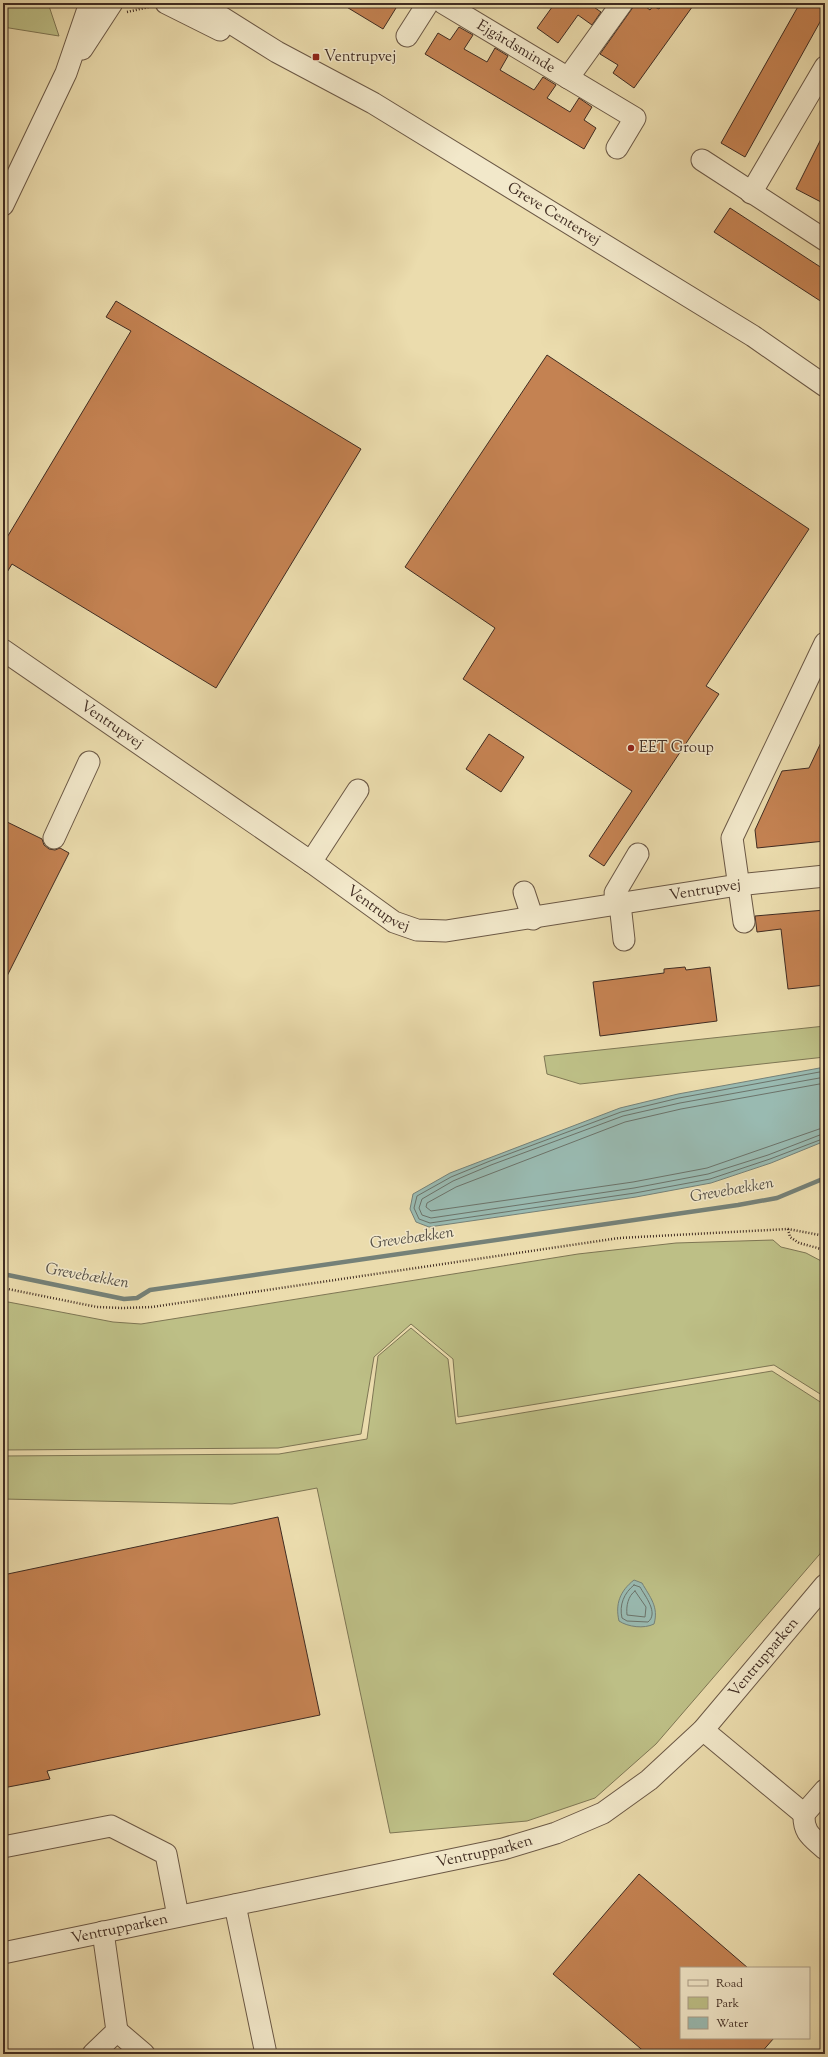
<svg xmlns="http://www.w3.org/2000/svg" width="828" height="2057" font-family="'Sorts Mill Goudy',serif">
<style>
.green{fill:#bdbf86;stroke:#7e7654}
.water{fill:#99bab1;stroke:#758178}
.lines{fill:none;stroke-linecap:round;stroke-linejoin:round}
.shore{stroke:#6c736a;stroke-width:1}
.stream{stroke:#758178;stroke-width:4.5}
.building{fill:#c48252;stroke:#402c22}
.minor-casing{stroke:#6b5845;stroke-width:23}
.path{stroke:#402c22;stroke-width:2.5;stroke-dasharray:1 2;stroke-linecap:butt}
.minor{stroke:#f2e8ca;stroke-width:21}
.poi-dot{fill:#8f2418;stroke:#f2e8ca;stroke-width:1.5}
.labels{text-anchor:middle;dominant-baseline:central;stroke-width:3;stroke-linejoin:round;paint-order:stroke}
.street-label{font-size:15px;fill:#402c22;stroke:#f2e8ca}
.poi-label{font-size:15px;fill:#402c22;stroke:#f2e8ca;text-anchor:start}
.water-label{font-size:16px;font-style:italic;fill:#565046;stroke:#f2e8ca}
</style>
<rect width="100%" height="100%" fill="#ebdcad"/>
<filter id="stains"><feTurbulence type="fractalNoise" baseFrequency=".005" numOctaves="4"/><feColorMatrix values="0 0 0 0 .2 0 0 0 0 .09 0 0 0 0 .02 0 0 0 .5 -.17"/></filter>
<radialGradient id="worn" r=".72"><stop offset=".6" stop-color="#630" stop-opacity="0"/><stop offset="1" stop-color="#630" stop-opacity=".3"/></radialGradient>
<!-- green -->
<g class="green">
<polygon points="3,3 48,3 59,36 3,27"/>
<polygon points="825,1026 825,1057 580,1084 547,1074 544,1056"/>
<polygon points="773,1240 781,1247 806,1253 825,1263 825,1397 774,1365 458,1417 453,1359 411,1324 374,1357 361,1434 278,1448 3,1450 3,1301 113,1322 141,1324 578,1254 676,1243"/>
<polygon points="411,1328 448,1359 456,1424 772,1371 825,1405 825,1548 656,1744 595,1798 527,1821 390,1833 317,1488 232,1504 3,1499 3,1456 279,1454 367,1439 378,1356"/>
</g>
<!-- water -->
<g class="water">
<polygon points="825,1067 825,1141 771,1163 711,1183 636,1197 429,1227 416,1222 410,1209 413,1194 450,1173 620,1108 678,1094"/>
<path d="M634,1580L642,1583C650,1597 659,1607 654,1624C644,1629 628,1627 619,1621C615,1604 620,1591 634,1580Z"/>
</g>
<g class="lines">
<!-- shore -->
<g class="shore">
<polyline points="825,1071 679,1098 621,1112 490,1161 451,1177 417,1196 414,1208 419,1219 430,1223 635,1193 710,1179 770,1159 825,1138"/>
<polyline points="825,1077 680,1103 623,1116 491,1165 453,1181 422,1199 419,1208 422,1215 431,1218 634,1188 708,1174 768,1155 825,1133"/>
<polyline points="825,1083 681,1109 625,1122 456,1187 427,1203 426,1207 431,1211 633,1182 707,1168 825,1127"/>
<path d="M634,1585L640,1587C645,1596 659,1613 648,1622L627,1621L622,1618C619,1605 624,1593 634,1585Z"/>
<path d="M635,1591L646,1607L645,1617L627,1615C626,1606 628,1596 635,1591Z"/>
</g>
<!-- stream -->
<polyline class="stream" points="3,1274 124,1299 137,1298 150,1290 738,1205 777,1198 825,1178"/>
</g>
<!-- building -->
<g class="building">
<polygon points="340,3 388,3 396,8 383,29"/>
<polygon points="555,3 588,3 601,12 592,25 578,15 558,43 537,28"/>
<polygon points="636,3 641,3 650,10 653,6 659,9 663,3 695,3 634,88 613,73 618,65 600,54"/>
<polygon points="800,3 825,3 825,13 745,157 721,143"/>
<polygon points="459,27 473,35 464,49 487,62 495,48 508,56 500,70 534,90 543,77 556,85 547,98 570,112 579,98 592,107 584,120 596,128 584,149 425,54 438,33 450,40"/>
<polygon points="825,131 825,195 821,202 796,189"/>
<polygon points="730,208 825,270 825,304 714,232"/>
<polygon points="116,301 361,449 216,688 12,564 3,579 3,544 131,331 106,317"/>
<polygon points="547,355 809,529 706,686 719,694 604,866 589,856 632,791 463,679 495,628 405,567"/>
<polygon points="489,734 524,757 501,792 466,769"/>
<polygon points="825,734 825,841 757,848 755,830 782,771 809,768"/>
<polygon points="3,820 42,839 44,845 49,849 55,850 60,848 69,853 3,984"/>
<polygon points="825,910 825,985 788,989 781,929 757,932 755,916"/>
<polygon points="685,967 686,970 710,967 717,1021 600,1036 593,982 664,973 664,969"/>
<polygon points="278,1517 320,1715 47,1771 50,1779 3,1788 3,1575"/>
<polygon points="639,1874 748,1968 681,1968 681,2038 774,2038 760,2054 647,2054 553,1974"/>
</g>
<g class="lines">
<defs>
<g id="minor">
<polyline points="166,3 220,30"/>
<path id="s1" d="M199,3L277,52L373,103L753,336L825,386"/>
<path id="s2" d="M443,3L635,118L617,148"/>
<polyline points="407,36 428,3"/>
<polyline points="82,49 112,3"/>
<polyline points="568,78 622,3"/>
<polyline points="702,160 825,240"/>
<polyline points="751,193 825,67"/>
<polyline points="3,205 66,73 90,3"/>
<path id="s3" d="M3,650L311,862L394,922L417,930L446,931L738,885L825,876"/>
<polyline points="54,838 89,762"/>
<polyline points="311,862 358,790"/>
<polyline points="524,892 533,919"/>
<polyline points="617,904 615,893 638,854"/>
<polyline points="620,904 624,940"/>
<polyline points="744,922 732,838 825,643"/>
<polyline points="703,1730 804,1814 825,1790"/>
<path d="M804,1814C803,1833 812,1837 825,1849"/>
<polyline points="3,1847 111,1826 166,1854 178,1916"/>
<polyline points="235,1905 266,2054"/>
<path id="s4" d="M3,1953L503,1849L556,1833L603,1813L649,1780L703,1730L825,1585"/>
<polyline points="117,2031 144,2054"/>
<polyline points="93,2054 117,2031 103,1932"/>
</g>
</defs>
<!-- minor casing -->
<use href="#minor" class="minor-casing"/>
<!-- path -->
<g class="path">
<polyline points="127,12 149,7"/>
<polyline points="788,1229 790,1237 799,1243 825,1250"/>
<polyline points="3,1288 97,1307 122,1308 152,1307 619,1238 788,1229 825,1236"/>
</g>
<!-- minor -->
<use href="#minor" class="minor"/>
</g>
<!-- markers -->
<g class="poi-dot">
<rect x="312" y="53" width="8" height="8" rx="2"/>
<circle cx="631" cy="748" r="4"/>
</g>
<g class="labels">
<!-- street labels -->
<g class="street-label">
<text stroke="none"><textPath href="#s2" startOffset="85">Ejgårdsminde</textPath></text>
<text stroke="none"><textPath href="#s1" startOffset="413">Greve Centervej</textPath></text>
<text stroke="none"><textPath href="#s3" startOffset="132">Ventrupvej</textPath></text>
<text stroke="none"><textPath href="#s3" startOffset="792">Ventrupvej</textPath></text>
<text stroke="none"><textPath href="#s3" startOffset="456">Ventrupvej</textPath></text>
<text stroke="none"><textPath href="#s4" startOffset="842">Ventrupparken</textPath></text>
<text stroke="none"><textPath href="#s4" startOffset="492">Ventrupparken</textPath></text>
<text stroke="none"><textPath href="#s4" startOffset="119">Ventrupparken</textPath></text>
</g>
<!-- poi labels -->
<g class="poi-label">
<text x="324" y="57">Ventrupvej</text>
<text x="639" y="748">EET Group</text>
</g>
<!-- water labels -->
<g class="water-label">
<text transform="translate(732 1191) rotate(-10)">Grevebækken</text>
<text transform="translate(412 1239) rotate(-8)">Grevebækken</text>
<text transform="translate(87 1277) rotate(10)">Grevebækken</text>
</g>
</g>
<!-- margin -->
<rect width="828" height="2057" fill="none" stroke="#ebdcad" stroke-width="16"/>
<rect x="4" y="4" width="820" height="2049" fill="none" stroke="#402c22" stroke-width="2"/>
<rect x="8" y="8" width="812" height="2041" fill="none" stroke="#402c22"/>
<!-- legend -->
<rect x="680" y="1967" width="130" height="72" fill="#f2e8ca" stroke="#ab9d87"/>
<rect x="688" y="1980" width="20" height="6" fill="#f2e8ca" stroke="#ab9d87"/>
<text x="716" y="1987" font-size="12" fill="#402c22">Road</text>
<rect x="688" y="1997" width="20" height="12" fill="#bdbf86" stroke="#ab9d87"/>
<text x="716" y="2007" font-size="12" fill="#402c22">Park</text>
<rect x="688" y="2017" width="20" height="12" fill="#99bab1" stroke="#ab9d87"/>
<text x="716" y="2027" font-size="12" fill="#402c22">Water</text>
<rect width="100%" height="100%" filter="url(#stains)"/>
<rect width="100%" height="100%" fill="url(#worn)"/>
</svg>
